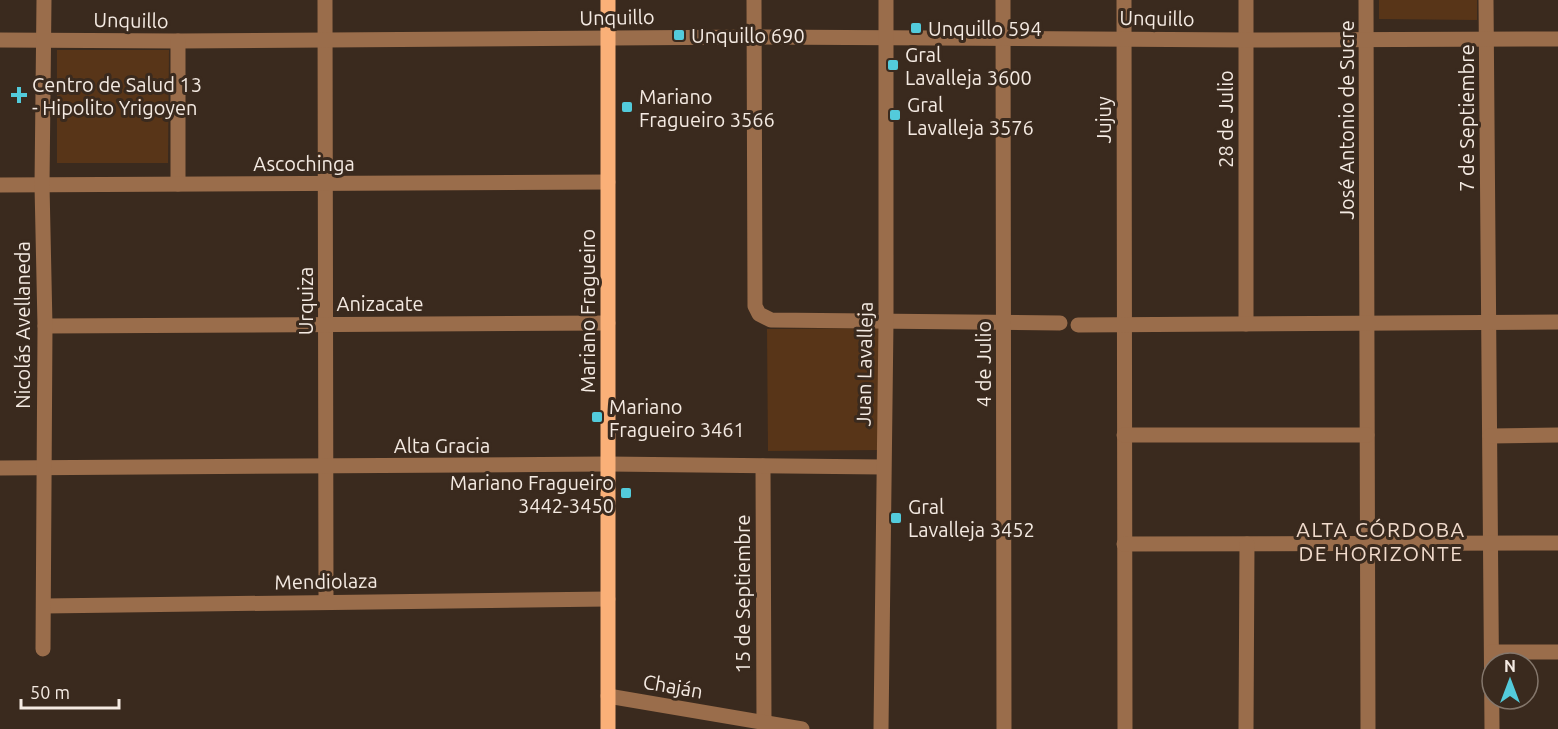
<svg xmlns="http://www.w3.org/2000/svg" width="1558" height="729" font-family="Ubuntu,sans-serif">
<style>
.green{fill:#583518}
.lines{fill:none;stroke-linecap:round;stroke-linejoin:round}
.minor{stroke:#9a6d4b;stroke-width:15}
.major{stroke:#fab078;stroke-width:15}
.poi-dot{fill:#53cbdb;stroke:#3a2a1e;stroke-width:2}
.labels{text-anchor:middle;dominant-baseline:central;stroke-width:6;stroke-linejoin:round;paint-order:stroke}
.street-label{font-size:20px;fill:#f4eae2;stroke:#3a2a1e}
.poi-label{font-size:20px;fill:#f4eae2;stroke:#3a2a1e;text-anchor:start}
.neighbourhood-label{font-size:21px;letter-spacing:1.5px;fill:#f1dbcc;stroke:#3a2a1e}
</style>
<rect width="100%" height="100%" fill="#3a2a1e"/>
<!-- green -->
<g class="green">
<polygon points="1379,0 1477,0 1477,20 1379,19"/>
<polygon points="57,50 169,50 168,163 57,163"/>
<polygon points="880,328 881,450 768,451 767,329"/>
</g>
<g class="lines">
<!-- minor -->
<g class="minor">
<polyline points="325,0 326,602"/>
<polyline points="754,0 755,306 759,314 771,320 1060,323"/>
<polyline points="1003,0 1004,729"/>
<polyline points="1124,0 1125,729"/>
<polyline points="1246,0 1246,324"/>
<polyline points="1366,0 1368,729"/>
<polyline points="1486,0 1492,729"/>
<polyline points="0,40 178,41 754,37 1246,40 1558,39"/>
<polyline points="178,41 178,184"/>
<polyline points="0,185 608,182"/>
<polyline points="1078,325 1558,322"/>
<polyline points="45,326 608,323"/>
<polyline points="1124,435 1367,435"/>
<polyline points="1490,436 1558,435"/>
<polyline points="763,466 764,722"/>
<polyline points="0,468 608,464 883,467"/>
<polyline points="1124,544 1558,543"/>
<polyline points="44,606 608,599"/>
<polyline points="43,649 45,326 42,185 44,0"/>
<polyline points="1492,652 1558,652"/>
<polyline points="608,696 802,729"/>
<polyline points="881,729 886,322 886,0"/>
<polyline points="1246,729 1247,544"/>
</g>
<!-- major -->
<polyline class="major" points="608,0 608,729"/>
</g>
<!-- markers -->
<g class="poi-dot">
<rect x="910" y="22" width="12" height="12" rx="3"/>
<rect x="673" y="29" width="12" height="12" rx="3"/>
<rect x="887" y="59" width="12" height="12" rx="3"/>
<path d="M16 86h6v6h6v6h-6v6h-6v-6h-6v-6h6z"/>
<rect x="621" y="101" width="12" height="12" rx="3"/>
<rect x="889" y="109" width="12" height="12" rx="3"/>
<rect x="591" y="411" width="12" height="12" rx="3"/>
<rect x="620" y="487" width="12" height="12" rx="3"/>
<rect x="890" y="512" width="12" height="12" rx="3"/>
</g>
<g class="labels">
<!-- street labels -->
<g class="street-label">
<text transform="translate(617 17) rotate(-1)">Unquillo</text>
<text transform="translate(1157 18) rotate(1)">Unquillo</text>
<text transform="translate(131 20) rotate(1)">Unquillo</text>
<text transform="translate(1466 118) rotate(-90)">7 de Septiembre</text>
<text transform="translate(1225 119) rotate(-90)">28 de Julio</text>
<text transform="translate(1103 120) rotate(-90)">Jujuy</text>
<text transform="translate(1346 120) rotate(-90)">José Antonio de Sucre</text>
<text x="304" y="163">Ascochinga</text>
<text transform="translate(305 301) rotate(-90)">Urquiza</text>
<text x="380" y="303">Anizacate</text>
<text transform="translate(587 311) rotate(-90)">Mariano Fragueiro</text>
<text transform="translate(22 325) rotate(-90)">Nicolás Avellaneda</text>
<text transform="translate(864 364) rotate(-89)">Juan Lavalleja</text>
<text transform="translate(983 364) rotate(-90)">4 de Julio</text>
<text x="442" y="445">Alta Gracia</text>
<text transform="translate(326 581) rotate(-1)">Mendiolaza</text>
<text transform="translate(742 594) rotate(-90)">15 de Septiembre</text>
<text transform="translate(673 686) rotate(10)">Chaján</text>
</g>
<!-- poi labels -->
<g class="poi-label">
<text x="928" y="28">Unquillo 594</text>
<text x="691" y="35">Unquillo 690</text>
<text x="905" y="54">Gral<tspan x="905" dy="23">Lavalleja 3600</tspan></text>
<text x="32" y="84">Centro de Salud 13<tspan x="32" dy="23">- Hipolito Yrigoyen</tspan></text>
<text x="639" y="96">Mariano<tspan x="639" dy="23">Fragueiro 3566</tspan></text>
<text x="907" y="104">Gral<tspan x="907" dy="23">Lavalleja 3576</tspan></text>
<text x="609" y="406">Mariano<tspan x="609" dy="23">Fragueiro 3461</tspan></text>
<text x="614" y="482" text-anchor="end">Mariano Fragueiro<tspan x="614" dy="23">3442-3450</tspan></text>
<text x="908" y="506">Gral<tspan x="908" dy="23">Lavalleja 3452</tspan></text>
</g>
<!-- neighbourhood labels -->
<g class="neighbourhood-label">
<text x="1381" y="529">ALTA CÓRDOBA<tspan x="1381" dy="24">DE HORIZONTE</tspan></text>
</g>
</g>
<!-- north arrow -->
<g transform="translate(1510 681)"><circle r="28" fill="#3a2a1e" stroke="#84776c" stroke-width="1.5"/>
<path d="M0-4.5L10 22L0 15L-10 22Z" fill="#53cbdb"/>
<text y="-9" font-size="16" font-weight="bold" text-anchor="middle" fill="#f4eae2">N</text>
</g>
<!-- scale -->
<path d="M21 699v9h98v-9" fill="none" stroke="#f4eae2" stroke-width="3"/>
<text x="30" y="699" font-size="18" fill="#f4eae2" stroke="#3a2a1e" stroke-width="4.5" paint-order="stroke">50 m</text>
</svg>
